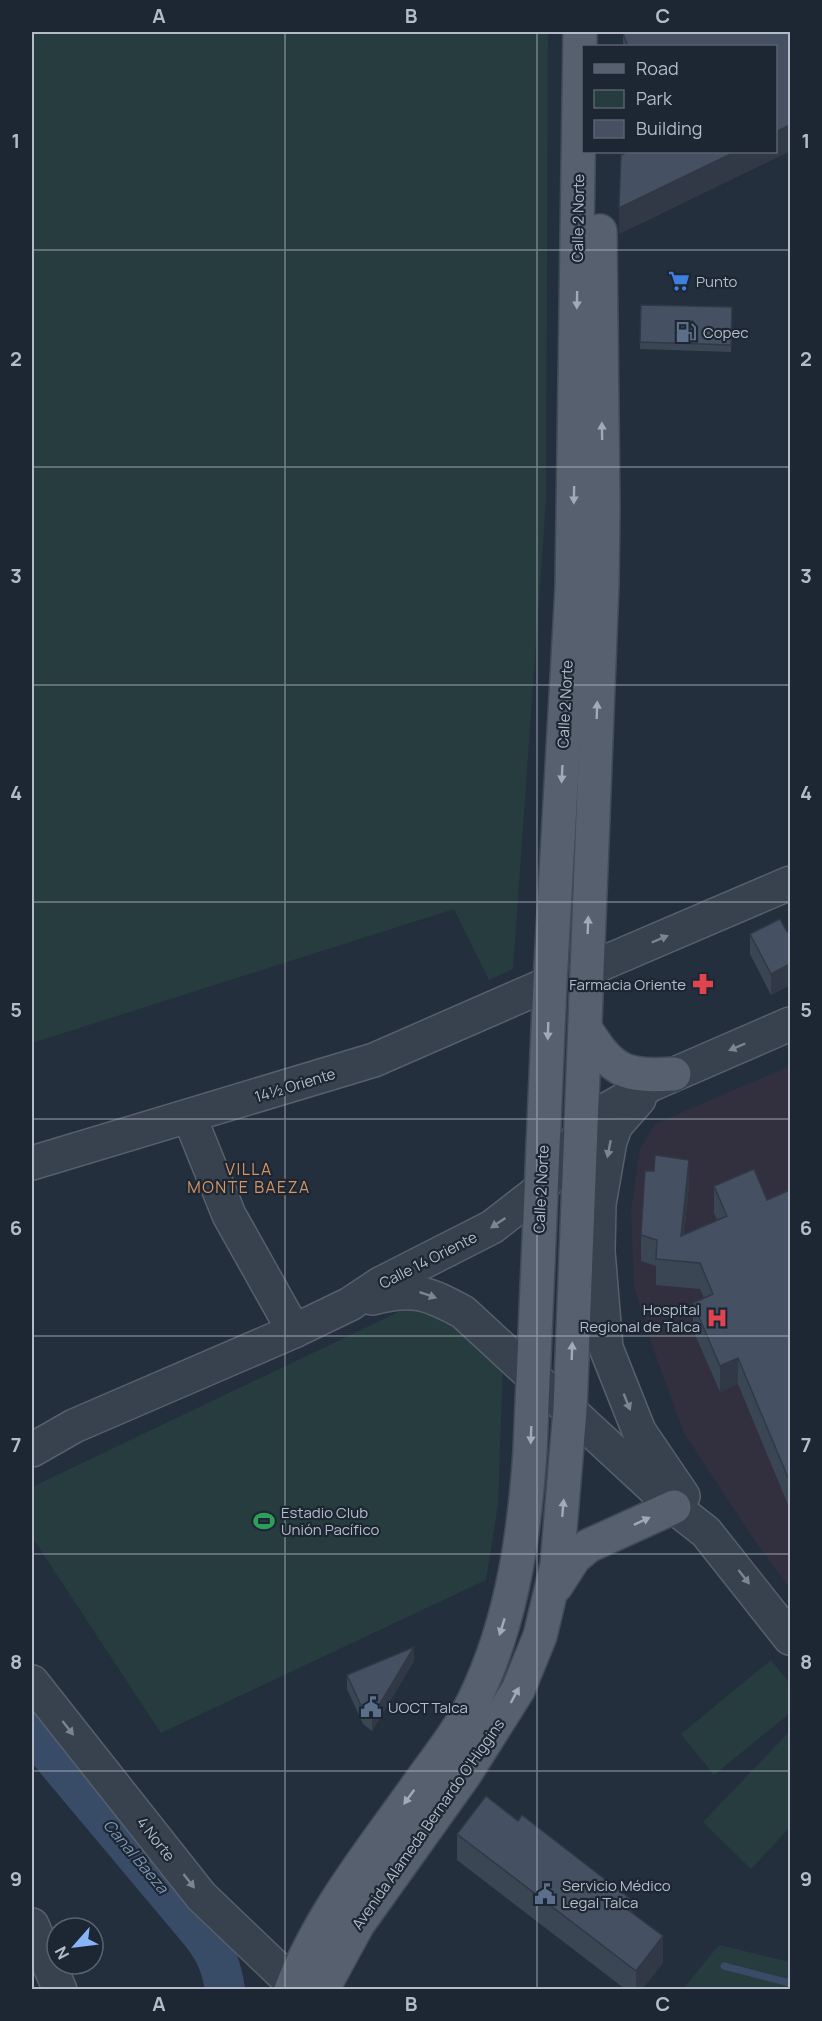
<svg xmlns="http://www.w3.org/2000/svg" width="822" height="2021" font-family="Manrope,sans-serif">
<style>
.medical{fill:#32303f}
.green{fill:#263c3f}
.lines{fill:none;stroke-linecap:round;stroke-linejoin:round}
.stream{stroke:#394c67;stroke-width:7}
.river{stroke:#394c67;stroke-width:40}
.minor-casing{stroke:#565f6c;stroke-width:36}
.major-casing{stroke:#414a57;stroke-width:36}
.minor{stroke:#38414e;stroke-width:33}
.major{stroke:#56606e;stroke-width:33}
.wall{fill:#3b4654}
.shaded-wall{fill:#303945}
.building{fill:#455162;stroke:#303945;stroke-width:1.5}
.oneway{fill:#a1aab7}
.oneway2{fill:#7c8592}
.grid{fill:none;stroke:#b4bcc9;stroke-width:1.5;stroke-opacity:0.55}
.labels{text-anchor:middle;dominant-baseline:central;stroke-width:4.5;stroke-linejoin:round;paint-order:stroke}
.street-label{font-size:15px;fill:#b4bcc9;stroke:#1d2633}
.poi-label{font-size:15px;fill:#b4bcc9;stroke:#1d2633;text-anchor:start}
.neighbourhood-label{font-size:16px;letter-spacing:1.5px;fill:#d59563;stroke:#1d2633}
.water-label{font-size:16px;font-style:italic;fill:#7c92b1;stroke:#1d2633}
.neatline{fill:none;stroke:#b4bcc9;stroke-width:2}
.grid-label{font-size:20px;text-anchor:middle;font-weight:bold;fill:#b4bcc9}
</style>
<rect width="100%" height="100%" fill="#242f3e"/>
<!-- medical -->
<polygon class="medical" points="790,1066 790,1588 751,1535 684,1433 653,1348 634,1287 631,1212 640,1149 655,1124"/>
<!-- green -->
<g class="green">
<polygon points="32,32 548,32 546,501 513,969 489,980 454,909 32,1043"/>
<polygon points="409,1307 439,1316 503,1366 498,1505 486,1580 161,1733 32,1537 32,1487"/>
<polygon points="771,1660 790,1684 790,1713 714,1775 681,1734"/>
<polygon points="790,1731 790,1827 751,1869 703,1822"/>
<polygon points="719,1945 790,1962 790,1989 683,1989"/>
</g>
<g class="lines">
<!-- stream -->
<polyline class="stream" points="724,1966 790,1983"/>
<!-- river -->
<path class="river" d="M32,1732L203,1936C216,1953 222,1968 225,1990"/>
<defs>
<g id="minor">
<polyline points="587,970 790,883"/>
<polyline points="639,1099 616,1125 610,1141 599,1204 598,1251 606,1348 639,1431 683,1496"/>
<polyline points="190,1118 229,1215 294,1331"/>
<polyline points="32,1163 374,1060 550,983"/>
<path d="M372,1298C413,1287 428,1293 463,1312L674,1507L706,1532L790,1638"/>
<polyline points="32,1450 74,1426 294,1331 350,1304 380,1284 492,1227 541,1189 580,1135 606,1110 652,1084 790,1024"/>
<polyline points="32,1682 201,1896 293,1984"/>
<polyline points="32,1925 60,1990"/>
</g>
<g id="major">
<path d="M585,1028C612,1071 623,1077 674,1074"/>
<polyline points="556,1586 574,1558 588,1546 674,1507"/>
<path d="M291,1990C319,1915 372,1850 418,1785C434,1762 453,1739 467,1714C510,1634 524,1542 530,1451L550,983L572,588L580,32"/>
<polyline points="322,1990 358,1924 465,1774 518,1690 540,1636 557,1565 570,1410 602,584 603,507 600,231"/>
</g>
</defs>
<!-- minor casing -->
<use href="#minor" class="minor-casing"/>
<!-- major casing -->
<use href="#major" class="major-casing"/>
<!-- minor -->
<use href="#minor" class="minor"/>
<!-- major -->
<use href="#major" class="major"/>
</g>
<!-- wall -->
<g class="wall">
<polygon points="790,32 790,151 619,234 776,152 776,46 623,46 623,34"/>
<polygon points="641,305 732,307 731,352 640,349"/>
<polygon points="790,930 790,985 771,995 750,954 750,934 787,932"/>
<polygon points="689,1186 684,1234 717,1220 714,1213 714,1186 767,1200 790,1190 790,1506 789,1507 738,1384 720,1392 693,1330 693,1303 704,1298 700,1289 656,1285 656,1266 641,1261 641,1235"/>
<polygon points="414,1661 372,1731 363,1724 347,1689 347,1675"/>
<polygon points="457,1834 633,1914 663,1963 642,1989 625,1989 457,1860"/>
</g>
<!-- shaded-wall -->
<g class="shaded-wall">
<polygon points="790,125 790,151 619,234 619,208 735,152 776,152 776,132"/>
<polygon points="790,964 790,985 771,995 771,974"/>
<polygon points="689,1160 689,1186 681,1262 681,1236"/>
<polygon points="738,1358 738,1384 720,1392 720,1366"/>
<polygon points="789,1480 790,1480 790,1506 789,1507"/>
<polygon points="414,1647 414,1661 372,1731 372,1717"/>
<polygon points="633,1901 633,1927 627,1909"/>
<polygon points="663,1936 663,1963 642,1989 636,1989 636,1971"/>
</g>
<!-- building -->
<g class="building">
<polygon points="628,32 790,32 790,125 776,132 776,46 628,46 623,34"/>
<polygon points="628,152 735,152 619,208 621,155"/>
<polygon points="641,305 732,307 731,345 640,342"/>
<polygon points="780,919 787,932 790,930 790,964 771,974 750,934"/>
<polygon points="655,1155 689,1160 681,1236 727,1216 714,1186 754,1169 767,1200 790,1190 790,1480 789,1480 738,1358 720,1366 693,1303 713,1294 700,1263 656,1259 657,1240 641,1235 645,1171 654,1171"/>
<polygon points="414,1647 372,1717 363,1710 347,1675"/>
<polygon points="486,1796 518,1821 522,1815 633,1901 627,1909 663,1936 636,1971 457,1834"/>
</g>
<!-- one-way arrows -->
<defs><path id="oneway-solid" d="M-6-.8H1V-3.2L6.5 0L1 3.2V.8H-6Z" transform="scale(1.5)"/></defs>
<g class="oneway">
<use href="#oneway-solid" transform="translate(577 300) rotate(91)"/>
<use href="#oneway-solid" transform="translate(602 431) rotate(-91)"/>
<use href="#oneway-solid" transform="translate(574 495) rotate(91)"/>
<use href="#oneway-solid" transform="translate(597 710) rotate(-88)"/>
<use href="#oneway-solid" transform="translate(562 774) rotate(93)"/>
<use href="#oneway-solid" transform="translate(588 925) rotate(-88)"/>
<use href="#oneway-solid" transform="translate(548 1031) rotate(92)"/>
<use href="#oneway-solid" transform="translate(572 1351) rotate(-88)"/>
<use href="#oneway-solid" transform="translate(531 1435) rotate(92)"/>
<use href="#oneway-solid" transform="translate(563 1508) rotate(-85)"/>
<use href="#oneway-solid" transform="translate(642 1521) rotate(-25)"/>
<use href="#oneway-solid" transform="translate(502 1627) rotate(107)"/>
<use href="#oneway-solid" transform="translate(515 1695) rotate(-62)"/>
<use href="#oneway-solid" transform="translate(409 1797) rotate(126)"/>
</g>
<g class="oneway2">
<use href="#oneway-solid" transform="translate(660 939) rotate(-23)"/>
<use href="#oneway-solid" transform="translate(737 1047) rotate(157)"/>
<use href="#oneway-solid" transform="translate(609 1149) rotate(101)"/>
<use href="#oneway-solid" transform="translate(498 1223) rotate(146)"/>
<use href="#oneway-solid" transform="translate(428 1295) rotate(19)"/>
<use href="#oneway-solid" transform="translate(627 1402) rotate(68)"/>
<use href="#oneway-solid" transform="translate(744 1577) rotate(52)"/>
<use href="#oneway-solid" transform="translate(68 1728) rotate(52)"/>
<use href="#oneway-solid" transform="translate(189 1881) rotate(52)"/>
</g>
<!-- grid -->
<path class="grid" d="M285,32V1990M537,32V1990M32,250H790M32,467H790M32,685H790M32,902H790M32,1119H790M32,1336H790M32,1554H790M32,1771H790"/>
<!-- icons -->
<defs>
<symbol id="supermarket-bare" viewBox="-9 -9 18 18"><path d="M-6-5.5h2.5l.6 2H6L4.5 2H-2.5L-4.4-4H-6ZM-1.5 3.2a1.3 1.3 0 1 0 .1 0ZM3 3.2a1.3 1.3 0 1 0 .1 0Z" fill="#3f7fe0" stroke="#1d2633" stroke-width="2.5" paint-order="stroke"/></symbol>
<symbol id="fuel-bare" viewBox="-9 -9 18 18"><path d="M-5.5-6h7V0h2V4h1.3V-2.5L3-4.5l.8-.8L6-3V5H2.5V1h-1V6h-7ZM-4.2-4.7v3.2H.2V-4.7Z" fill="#5c6f8a" stroke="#1d2633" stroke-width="2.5" paint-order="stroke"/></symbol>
<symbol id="pharmacy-bare" viewBox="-9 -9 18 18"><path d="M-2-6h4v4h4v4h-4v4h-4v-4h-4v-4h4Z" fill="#e0444e" stroke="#1d2633" stroke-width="2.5" paint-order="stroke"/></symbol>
<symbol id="hospital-bare" viewBox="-9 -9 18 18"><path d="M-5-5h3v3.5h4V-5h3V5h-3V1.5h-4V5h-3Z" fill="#e0444e" stroke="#1d2633" stroke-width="2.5" paint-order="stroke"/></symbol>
<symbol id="stadium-bare" viewBox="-9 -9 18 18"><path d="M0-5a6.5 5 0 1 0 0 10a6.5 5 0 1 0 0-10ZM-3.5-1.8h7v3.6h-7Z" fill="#2e9e5b" stroke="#1d2633" stroke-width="2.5" paint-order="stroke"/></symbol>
<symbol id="civic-bare" viewBox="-9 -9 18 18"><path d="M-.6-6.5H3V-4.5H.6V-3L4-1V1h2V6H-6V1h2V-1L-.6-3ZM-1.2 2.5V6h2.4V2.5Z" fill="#5c6f8a" stroke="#1d2633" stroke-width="2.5" paint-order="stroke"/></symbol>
</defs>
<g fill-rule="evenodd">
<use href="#supermarket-bare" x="664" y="266" width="30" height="30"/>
<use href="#fuel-bare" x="671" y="317" width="30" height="30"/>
<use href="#pharmacy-bare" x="688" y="969" width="30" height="30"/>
<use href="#hospital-bare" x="702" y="1303" width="30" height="30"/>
<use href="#stadium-bare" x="249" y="1506" width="30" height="30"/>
<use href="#civic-bare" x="356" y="1692" width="30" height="30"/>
<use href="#civic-bare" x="530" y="1879" width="30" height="30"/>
</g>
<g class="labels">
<!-- street labels -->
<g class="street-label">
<text transform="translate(578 218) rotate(-89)">Calle 2 Norte</text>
<text transform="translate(565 704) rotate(-87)">Calle 2 Norte</text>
<text transform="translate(295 1085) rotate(-17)">14½ Oriente</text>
<text transform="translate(541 1189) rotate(-87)">Calle 2 Norte</text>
<text transform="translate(428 1260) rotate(-27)">Calle 14 Oriente</text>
<text transform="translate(428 1824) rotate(-55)">Avenida Alameda Bernardo O'Higgins</text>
<text transform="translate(156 1839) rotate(52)">4 Norte</text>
</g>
<!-- poi labels -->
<g class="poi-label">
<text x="696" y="281">Punto</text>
<text x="703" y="332">Copec</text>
<text x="686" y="984" text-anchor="end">Farmacia Oriente</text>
<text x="700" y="1309" text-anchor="end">Hospital<tspan x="700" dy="17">Regional de Talca</tspan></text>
<text x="281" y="1512">Estadio Club<tspan x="281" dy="17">Unión Pacífico</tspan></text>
<text x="388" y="1707">UOCT Talca</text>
<text x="562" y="1885">Servicio Médico<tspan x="562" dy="17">Legal Talca</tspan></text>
</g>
<!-- neighbourhood labels -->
<g class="neighbourhood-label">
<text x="249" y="1169">VILLA<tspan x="249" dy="18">MONTE BAEZA</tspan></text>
</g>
<!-- water labels -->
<g class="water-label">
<text transform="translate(136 1856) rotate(50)">Canal Baeza</text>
</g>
</g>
<!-- border -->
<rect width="822" height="2021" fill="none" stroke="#1d2633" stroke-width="66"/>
<!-- legend -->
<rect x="582" y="45" width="195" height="108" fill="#1d2633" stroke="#59626f" stroke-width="1.5"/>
<rect x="594" y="64" width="30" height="9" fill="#56606e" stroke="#59626f" stroke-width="1.5"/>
<text x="636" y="75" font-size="18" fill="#b4bcc9">Road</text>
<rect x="594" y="90" width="30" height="18" fill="#263c3f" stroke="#59626f" stroke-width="1.5"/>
<text x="636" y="105" font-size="18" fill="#b4bcc9">Park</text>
<rect x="594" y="120" width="30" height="18" fill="#455162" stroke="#59626f" stroke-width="1.5"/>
<text x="636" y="135" font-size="18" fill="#b4bcc9">Building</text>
<!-- north arrow -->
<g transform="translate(75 1946) rotate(242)"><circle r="28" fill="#1d2633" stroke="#59626f" stroke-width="1.5"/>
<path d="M0-4.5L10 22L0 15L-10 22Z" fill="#8ab4f8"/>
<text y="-9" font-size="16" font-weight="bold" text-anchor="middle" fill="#b4bcc9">N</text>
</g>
<rect x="33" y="33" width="756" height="1955" class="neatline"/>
<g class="grid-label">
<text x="159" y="23">A</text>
<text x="411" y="23">B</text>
<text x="663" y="23">C</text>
<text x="16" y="148">1</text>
<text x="806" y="148">1</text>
<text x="16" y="366">2</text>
<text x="806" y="366">2</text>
<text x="16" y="583">3</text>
<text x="806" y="583">3</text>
<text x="16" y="800">4</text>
<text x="806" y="800">4</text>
<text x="16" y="1017">5</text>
<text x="806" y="1017">5</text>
<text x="16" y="1235">6</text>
<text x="806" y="1235">6</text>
<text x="16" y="1452">7</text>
<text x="806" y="1452">7</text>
<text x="16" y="1669">8</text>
<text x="806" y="1669">8</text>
<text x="16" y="1886">9</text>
<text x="806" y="1886">9</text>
<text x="159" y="2011">A</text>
<text x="411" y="2011">B</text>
<text x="663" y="2011">C</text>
</g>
</svg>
